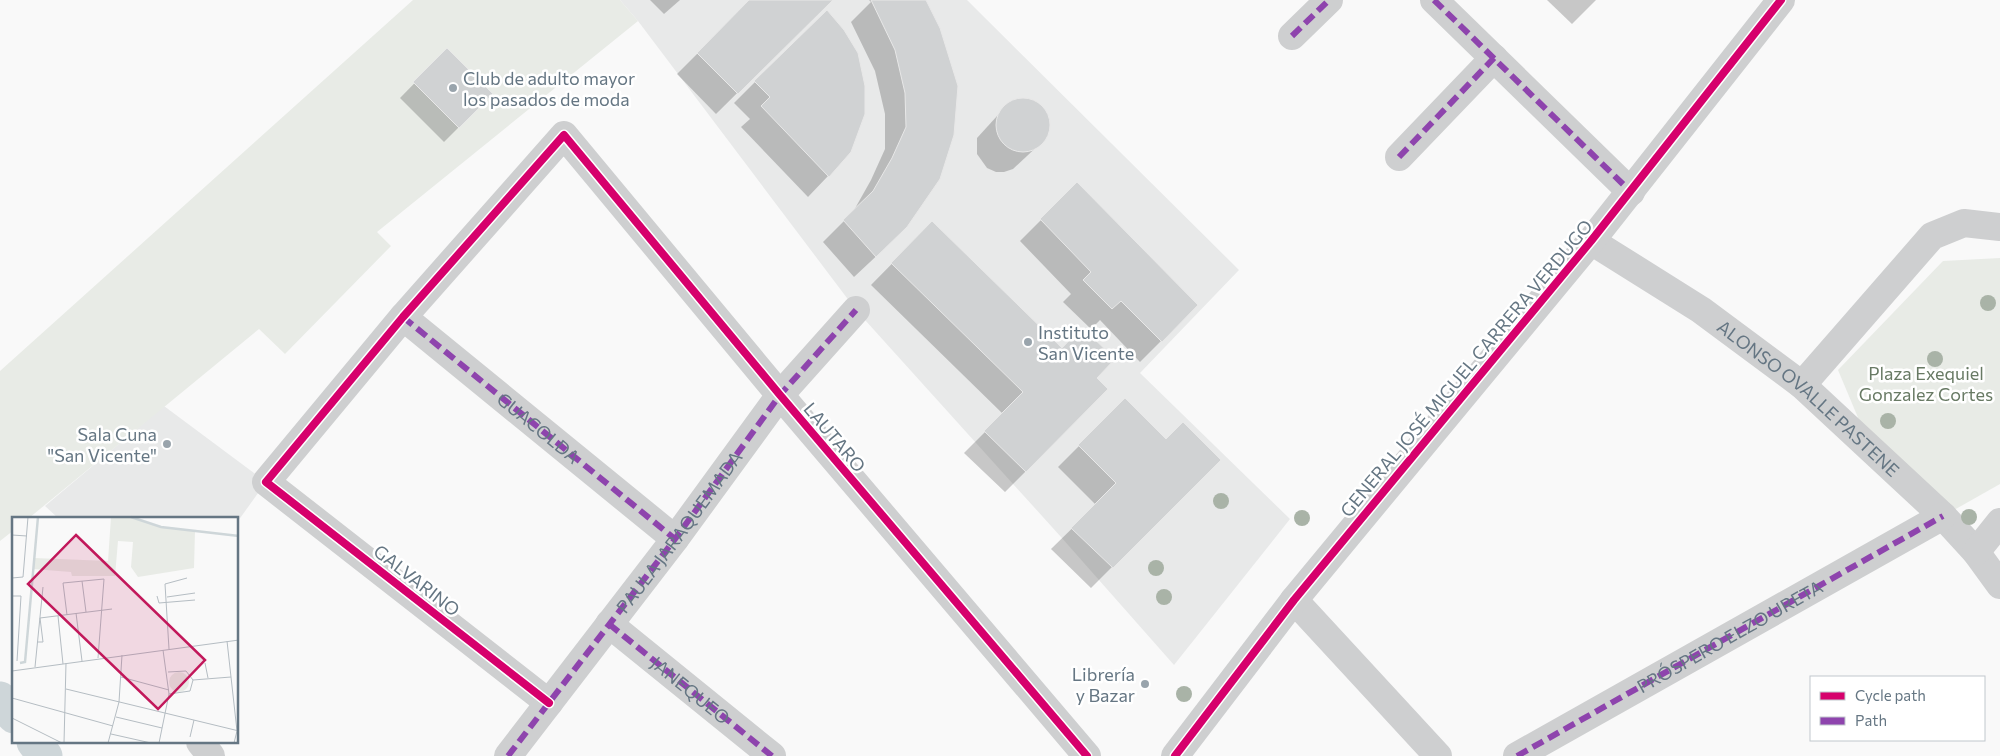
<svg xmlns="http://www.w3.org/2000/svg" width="2000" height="756" font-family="Commissioner,sans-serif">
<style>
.built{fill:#e8e9e9}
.green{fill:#e8ebe6}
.shadow{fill:#0003}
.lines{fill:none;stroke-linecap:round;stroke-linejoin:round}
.canal{stroke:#ced6d9;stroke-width:35}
.building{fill:#d0d2d3;stroke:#e8e8e8}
.minor{stroke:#cecfd0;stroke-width:28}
.quiet{stroke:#8e44ad;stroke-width:6;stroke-dasharray:12 6;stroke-linecap:butt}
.cycleway-casing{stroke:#fff;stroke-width:11}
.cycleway{stroke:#d6006c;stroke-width:8}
.tree{fill:#a9b3a7}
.poi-dot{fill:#99a4ac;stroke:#fff;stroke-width:2}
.labels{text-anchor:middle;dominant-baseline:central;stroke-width:5;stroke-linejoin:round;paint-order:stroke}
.poi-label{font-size:18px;fill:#657683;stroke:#fff;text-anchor:start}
.street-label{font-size:18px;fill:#657683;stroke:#fff}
.park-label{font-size:18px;fill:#687a64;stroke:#fff}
.inset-river{fill:none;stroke:#ced6d9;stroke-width:2.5}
.inset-road{fill:none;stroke:#b5bdc3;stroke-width:1}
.view{fill:#c2185b;fill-opacity:0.15;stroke:#c2185b;stroke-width:2.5}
.inset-edge{fill:none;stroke:#657683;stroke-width:2.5}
</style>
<rect width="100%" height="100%" fill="#f9f9f9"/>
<!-- built -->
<g class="built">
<polygon points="620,0 967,0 1239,270 1140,373 1290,519 1174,665 1061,537 856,310 638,21"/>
<polygon points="164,406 266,482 238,521 238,518 58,518 45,506"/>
</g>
<!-- green -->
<g class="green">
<polygon points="413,0 620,0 638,21 377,232 391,246 285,354 259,329 29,518 14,518 14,530 0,541 0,371"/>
<polygon points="2000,258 2000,484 1954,510 1859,420 1838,370 1943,261"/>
</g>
<!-- shadow -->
<g class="shadow">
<polygon points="650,0 680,0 664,14"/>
<polygon points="751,0 831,0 716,114 677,74"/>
<polygon points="869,0 924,0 939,29 885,248 854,277 823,242 853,212 871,180 885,149 885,114 875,71 851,22 871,2"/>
<polygon points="1547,0 1596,0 1572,24"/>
<polygon points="447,50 492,94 444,142 400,98"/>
<polygon points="857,53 828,176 808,197 741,127 750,119 734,103 755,82"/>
<polygon points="1024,99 1039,105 1048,118 1049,126 1046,134 1042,142 1013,169 1004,172 996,172 987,168 977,154 977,138 1008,104"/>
<polygon points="1077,184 1197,305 1140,362 1100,320 1091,329 1063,302 1071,294 1020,241"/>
<polygon points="932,223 1062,350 1095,378 1026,471 1005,492 964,453 1003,414 871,285"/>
<polygon points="1125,400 1166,441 1219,460 1091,588 1051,549 1096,505 1058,467"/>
</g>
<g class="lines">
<!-- canal -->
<g class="canal">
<polyline points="0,699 14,716"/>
<polyline points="34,742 45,756"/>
</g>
</g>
<!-- building -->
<g class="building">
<polygon points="749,0 833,0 738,94 697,53"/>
<polygon points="871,0 926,0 940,28 958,86 954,135 940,179 907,227 876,257 843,220 873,191 892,158 906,127 905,93 895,50"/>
<polygon points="827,10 844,30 858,53 865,86 865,114 851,152 829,177 761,106 770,97 754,81"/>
<polygon points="447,48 493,94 459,128 413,82"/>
<circle cx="1023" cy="125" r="27"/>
<polygon points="1077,182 1198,305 1162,342 1121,301 1112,309 1083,280 1091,272 1040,219"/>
<polygon points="932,221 1062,348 1082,327 1115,359 1097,378 1108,389 1026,472 984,431 1023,392 891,263"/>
<polygon points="1125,398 1166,439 1183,422 1221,460 1113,568 1071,528 1116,483 1078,445"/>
</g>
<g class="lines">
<!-- minor -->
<g class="minor">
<polyline points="1434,0 1631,192"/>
<polyline points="1292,36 1329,0"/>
<polyline points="1399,157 1494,58"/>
<path id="s1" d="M1591,241L1701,310L1802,385L1943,516L1976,552L2000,585"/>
<path id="s2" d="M403,317L675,539"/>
<polyline points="1802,385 1932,236 1964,223 2000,227"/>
<polyline points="1976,552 2000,522"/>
<polyline points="1294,600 1438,756"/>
<path id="s3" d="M609,624L772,756"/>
<polyline points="549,703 266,482 403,317 564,135 780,395 1087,756"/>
<polyline points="200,742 211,756"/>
<polyline points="508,756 675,539 780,395 856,310"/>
<polyline points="1175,756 1294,600 1591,241 1781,0"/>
<path id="s4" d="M1517,756L1943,516"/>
</g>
<!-- quiet -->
<g class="quiet">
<polyline points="1434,0 1631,192"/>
<polyline points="1292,36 1329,0"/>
<polyline points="1399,157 1494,58"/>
<polyline points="403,317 675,539"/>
<polyline points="609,624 772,756"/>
<path id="s5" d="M508,756L675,539L780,395L856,310"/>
<polyline points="1517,756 1943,516"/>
</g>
<defs>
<g id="cycleway">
<polyline points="549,703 266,482 403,317 564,135 780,395 1087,756"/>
<polyline points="1175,756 1294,600 1591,241 1781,0"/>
</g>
</defs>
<!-- cycleway casing -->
<use href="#cycleway" class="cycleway-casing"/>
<!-- cycleway -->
<use href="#cycleway" class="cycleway"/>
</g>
<!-- trees -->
<g class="tree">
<circle cx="1988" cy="303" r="8"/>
<circle cx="1935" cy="359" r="8"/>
<circle cx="1888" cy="421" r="8"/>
<circle cx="1221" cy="501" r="8"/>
<circle cx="1969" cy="517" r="8"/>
<circle cx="1302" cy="518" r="8"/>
<circle cx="1156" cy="568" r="8"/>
<circle cx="1164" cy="597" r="8"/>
<circle cx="1184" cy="694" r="8"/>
</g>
<!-- markers -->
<g class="poi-dot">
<circle cx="453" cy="88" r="5"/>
<circle cx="1028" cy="342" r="5"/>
<circle cx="167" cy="444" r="5"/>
<circle cx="1145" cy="684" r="5"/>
</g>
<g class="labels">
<!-- poi labels -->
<g class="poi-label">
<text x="463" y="78">Club de adulto mayor<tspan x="463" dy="21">los pasados de moda</tspan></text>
<text x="1038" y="332">Instituto<tspan x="1038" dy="21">San Vicente</tspan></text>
<text x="157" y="434" text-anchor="end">Sala Cuna<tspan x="157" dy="21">"San Vicente"</tspan></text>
<text x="1135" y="674" text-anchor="end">Librería<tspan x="1135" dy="21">y Bazar</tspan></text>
</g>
<!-- street labels -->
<g class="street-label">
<text transform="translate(1466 368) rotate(-50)">GENERAL JOSÉ MIGUEL CARRERA VERDUGO</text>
<text stroke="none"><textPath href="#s1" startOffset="269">ALONSO OVALLE PASTENE</textPath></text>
<text stroke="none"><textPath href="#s2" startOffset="175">GUACOLDA</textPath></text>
<text transform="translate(835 437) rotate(50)">LAUTARO</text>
<text stroke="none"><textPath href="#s5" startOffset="282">PAULA JARAQUEMADA</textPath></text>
<text transform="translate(417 580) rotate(38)">GALVARINO</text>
<text stroke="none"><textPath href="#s4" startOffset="244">PRÓSPERO ELZO URETA</textPath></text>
<text stroke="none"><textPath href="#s3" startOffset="105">JANEQUEO</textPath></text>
</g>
<!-- park labels -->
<g class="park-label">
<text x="1926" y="373">Plaza Exequiel<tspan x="1926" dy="21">Gonzalez Cortes</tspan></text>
</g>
</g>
<!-- overview -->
<g transform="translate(12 517)">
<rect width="226" height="226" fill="#f9f9f9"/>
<path d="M99,0H119L149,10L183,14L182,51L126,60L119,50L121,25L106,24L103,59H60L59,55L21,52L22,41L96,44ZM157 165a10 10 0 1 1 20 0a10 10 0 1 1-20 0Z" fill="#e8ebe6"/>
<path class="inset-river" d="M119,0L149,10L227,19M8,146L13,145L26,0"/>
<path class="inset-road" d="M0,18L15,19M0,61L11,60L16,0M70,64L74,95M0,79H9L5,144M145,79L147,86L183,83M155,80L183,76M64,96L70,144M55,98L51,66L92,62L86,141M46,99L51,147M215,124L225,214L222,226M25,125H31L28,101L100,92M157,132L153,67L175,61M193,146L196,161M23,150L31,70M0,154L227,123M156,155L174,154L181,163L178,174L157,177M109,160L157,173M181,163L219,160M54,172L227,214M0,181L101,209M104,200L150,211M0,201L50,226M99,217L139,226M178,220L182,203M52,226L54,146M96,226L107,185L110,138M147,226L157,177L151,133"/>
<path class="view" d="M64,18L193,143L146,192L16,67Z"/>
<rect width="226" height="226" class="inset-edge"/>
</g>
<!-- legend -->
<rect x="1810" y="676" width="175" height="65" fill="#ffffff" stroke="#c1c8cd"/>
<rect x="1820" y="692" width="25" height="8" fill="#d6006c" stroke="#c1c8cd"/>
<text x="1855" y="701" font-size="15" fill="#657683">Cycle path</text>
<rect x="1820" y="717" width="25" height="8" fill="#8e44ad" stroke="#c1c8cd"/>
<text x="1855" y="726" font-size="15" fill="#657683">Path</text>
</svg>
